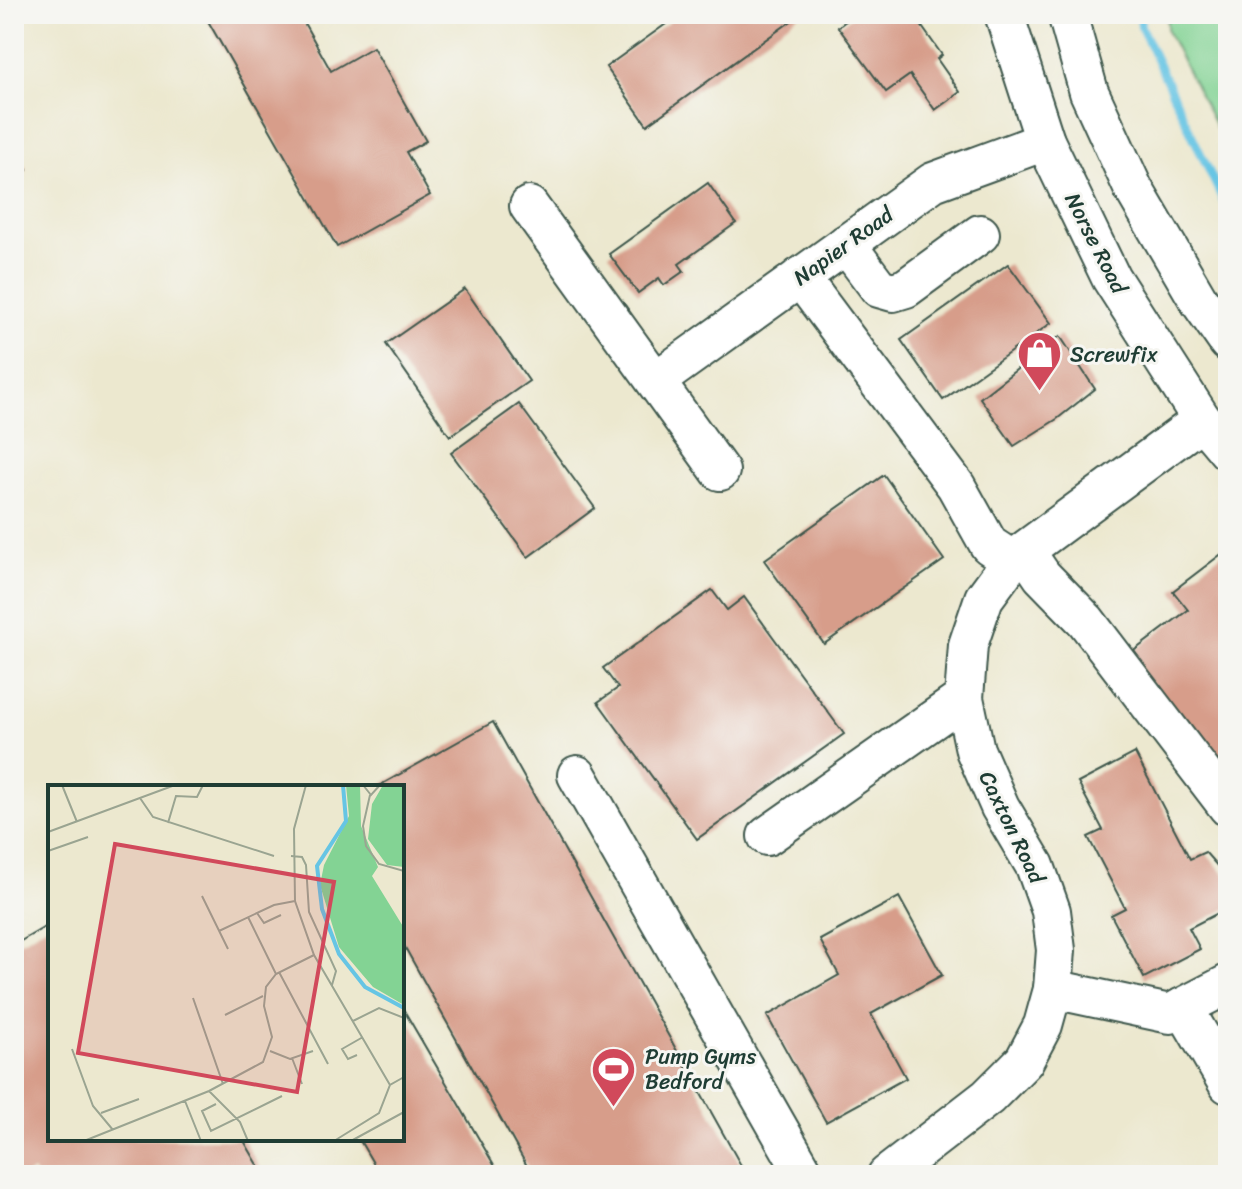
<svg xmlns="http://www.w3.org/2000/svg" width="1242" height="1189" font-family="Sriracha,sans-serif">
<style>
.green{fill:#83d394;stroke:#518864;stroke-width:2}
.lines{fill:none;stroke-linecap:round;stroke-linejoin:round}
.stream{stroke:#66c5e4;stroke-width:8}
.building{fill:#d79d8a}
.minor-casing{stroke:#3e574b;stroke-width:42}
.minor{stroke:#fff;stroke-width:38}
.labels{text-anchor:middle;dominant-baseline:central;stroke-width:6;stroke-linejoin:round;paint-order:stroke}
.street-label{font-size:22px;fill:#1f3d34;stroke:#f6f6f2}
.poi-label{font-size:22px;fill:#1f3d34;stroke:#f6f6f2;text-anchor:start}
.inset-river{fill:none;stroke:#66c5e4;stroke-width:4}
.inset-road{fill:none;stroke:#9aa491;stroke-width:2}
.view{fill:#d1495b;fill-opacity:0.15;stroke:#d1495b;stroke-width:4}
.inset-edge{fill:none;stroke:#1f3d34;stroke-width:4}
</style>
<rect width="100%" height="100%" fill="#f6f6f2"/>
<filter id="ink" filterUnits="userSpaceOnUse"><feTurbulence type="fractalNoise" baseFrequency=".0125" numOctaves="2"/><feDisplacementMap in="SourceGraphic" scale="16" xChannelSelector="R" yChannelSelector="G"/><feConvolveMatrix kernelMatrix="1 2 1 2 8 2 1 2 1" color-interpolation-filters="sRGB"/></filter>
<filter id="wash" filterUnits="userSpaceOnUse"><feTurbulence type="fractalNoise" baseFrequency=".006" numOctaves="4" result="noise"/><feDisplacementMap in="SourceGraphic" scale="32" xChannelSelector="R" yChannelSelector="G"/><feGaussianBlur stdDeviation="1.8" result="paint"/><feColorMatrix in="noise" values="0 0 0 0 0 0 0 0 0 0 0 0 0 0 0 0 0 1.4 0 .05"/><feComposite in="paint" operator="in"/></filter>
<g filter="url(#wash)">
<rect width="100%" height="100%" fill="#ece8cf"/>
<!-- green -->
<polygon class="green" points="1167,14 1228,14 1228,150 1167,31"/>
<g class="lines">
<!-- stream -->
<polyline class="stream" points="1140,14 1141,27 1228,211"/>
</g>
<g id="blocks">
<!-- building -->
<g class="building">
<polygon points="204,14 299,14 331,71 373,47 426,141 406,152 430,195 337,247"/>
<polygon points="680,14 801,14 647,125 606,67"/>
<polygon points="855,14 927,14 918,21 942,55 937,59 960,92 935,110 910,75 886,92 838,27"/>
<polygon points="14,148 27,170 14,177"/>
<polygon points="708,183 736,223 679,264 684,271 664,285 659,278 638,293 609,254"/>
<polygon points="1008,264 1051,323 943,400 901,340"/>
<polygon points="465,289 529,381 450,436 386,344"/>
<polygon points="1060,336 1095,389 1057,419 1014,446 980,398"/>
<polygon points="519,404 595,508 528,557 451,453"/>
<polygon points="884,475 944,560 824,644 764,560"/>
<polygon points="1228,549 1228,796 1123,659 1188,610 1173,591"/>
<polygon points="712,590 727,610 744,597 844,734 697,839 598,702 618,688 603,668"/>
<polygon points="493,722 743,1169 732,1175 532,1175 402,942 402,787 377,787"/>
<polygon points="1135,753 1190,859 1205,852 1228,878 1228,908 1189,928 1200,949 1144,978 1111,915 1125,908 1088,837 1103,830 1078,783"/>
<polygon points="899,897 942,975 871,1014 906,1078 826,1122 767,1016 839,975 820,940"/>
<polygon points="50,924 50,1139 243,1139 264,1175 36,1175 33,1171 26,1175 14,1175 14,945"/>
<polygon points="402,1007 500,1175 380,1175 359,1139 402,1139"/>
</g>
</g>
</g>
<g filter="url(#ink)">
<use href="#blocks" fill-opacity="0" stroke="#3e574b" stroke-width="2"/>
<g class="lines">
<defs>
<g id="minor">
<polyline points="1004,14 1045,141 1111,278 1202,420 1228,451"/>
<polyline points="1067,14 1089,92 1133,188 1198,299 1228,342"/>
<polyline points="529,206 720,471"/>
<polyline points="846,244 879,288 893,292 906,288 980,234"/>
<polyline points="800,277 956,486 989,545 1012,560"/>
<polyline points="657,380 933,182 1045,141"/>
<polyline points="1025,551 1042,576 1086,621 1228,807"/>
<polyline points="577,775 805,1175"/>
<polyline points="767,836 964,698"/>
<polyline points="1053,989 1170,1014 1228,984"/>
<polyline points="1183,1007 1228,1084"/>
<polyline points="887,1175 988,1097 1024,1061 1043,1025 1053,989 1056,950 1051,911 1035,866 1000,807 975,750 964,698 968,645 984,598 1012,560 1202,420"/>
</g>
</defs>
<!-- minor casing -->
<use href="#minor" class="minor-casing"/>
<!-- minor -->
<use href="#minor" class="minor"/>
</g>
</g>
<!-- icons -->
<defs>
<symbol id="shop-pin" viewBox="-11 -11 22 30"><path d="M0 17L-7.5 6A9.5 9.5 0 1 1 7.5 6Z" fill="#d1495b" stroke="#f6f6f2"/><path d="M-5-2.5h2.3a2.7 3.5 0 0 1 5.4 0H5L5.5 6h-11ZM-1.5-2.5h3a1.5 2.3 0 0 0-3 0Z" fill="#fff"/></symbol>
<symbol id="stadium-pin" viewBox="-11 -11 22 30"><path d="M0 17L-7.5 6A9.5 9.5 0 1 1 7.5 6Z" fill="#d1495b" stroke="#f6f6f2"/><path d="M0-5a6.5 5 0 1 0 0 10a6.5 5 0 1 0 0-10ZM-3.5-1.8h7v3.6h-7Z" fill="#fff"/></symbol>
</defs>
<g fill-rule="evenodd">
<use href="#shop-pin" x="1014" y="328" width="51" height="69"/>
<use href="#stadium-pin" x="588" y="1044" width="51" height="69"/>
</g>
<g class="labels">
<!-- street labels -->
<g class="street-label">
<text transform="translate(1096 243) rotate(63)">Norse Road</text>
<text transform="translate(843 246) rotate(-36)">Napier Road</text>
<text transform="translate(1012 827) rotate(64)">Caxton Road</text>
</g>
<!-- poi labels -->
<g class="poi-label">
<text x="1070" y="354">Screwfix</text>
<text x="645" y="1056">Pump Gyms<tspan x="645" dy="25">Bedford</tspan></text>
</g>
</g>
<!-- overview -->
<g transform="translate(48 785)">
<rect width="356" height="356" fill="#ece8cf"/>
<path d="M298,0H312L313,41L330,82L324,91L356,143V220L325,202L291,162L272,100L276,80L301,31ZM335,0H356V82L339,80L320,54L324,19Z" fill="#83d394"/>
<path class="inset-river" d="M295,0L298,36L269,81L274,124L291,169L317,202L356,223"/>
<path class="inset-road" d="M14,0L29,37M258,0L246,44L247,116L266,170L342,300M315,0L323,10L332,0M322,10L315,41L318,61L331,79L356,86M92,13L105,32L226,71M120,38L128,11L149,12L155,0M0,47L127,0M0,66L40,52M243,71L254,72L258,80L261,127L288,186L284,200M154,111L180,164M209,128L216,138L233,130M200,132L228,189M171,146L226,120L247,116M231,187L280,279M145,213L175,299M177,230L215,211M305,236L331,223L356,233M24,264L45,321L65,345M222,266L242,274L265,266M309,270L300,274L294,264L315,252M244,273L254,299M161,306L192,337L200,356M137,316L153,356M168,319L154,326L163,346L234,311M53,328L91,314M36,356L161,306L215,277L224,252L216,221L218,202L228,189L266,170M286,356L331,328L342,300L356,292M303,356L356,327"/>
<path class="view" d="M67,59L286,97L249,307L30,268Z"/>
<rect width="356" height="356" class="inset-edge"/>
</g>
<!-- margin -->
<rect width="1242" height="1189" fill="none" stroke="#f6f6f2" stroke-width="48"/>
</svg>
